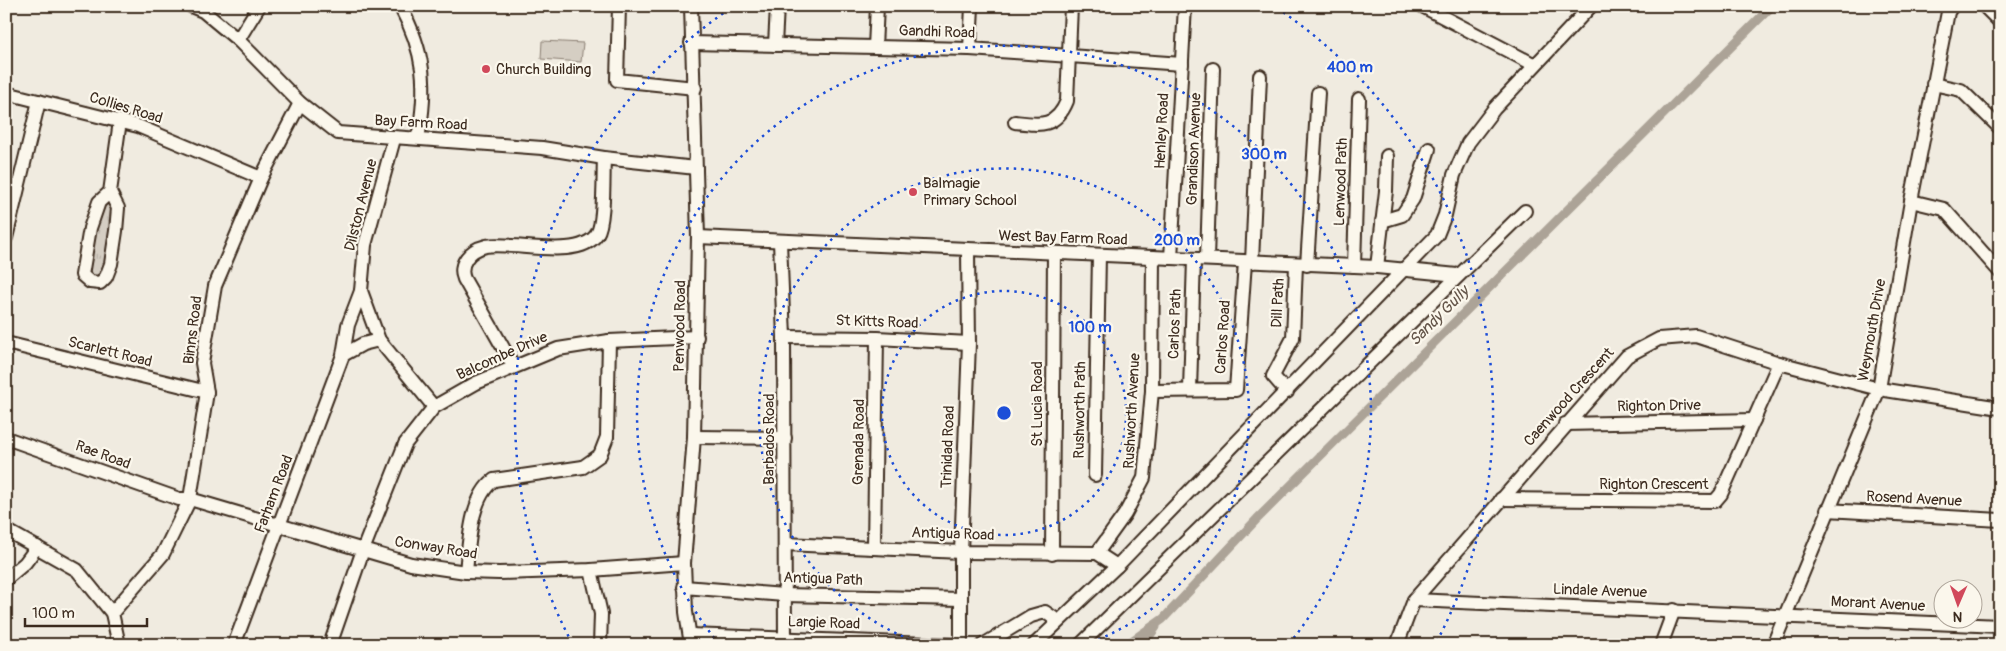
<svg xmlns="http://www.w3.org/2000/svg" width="2006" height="651" font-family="Pangolin,sans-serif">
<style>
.grass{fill:url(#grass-tufts);stroke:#887c70}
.pitch{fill:#d5cec3;stroke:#887c70}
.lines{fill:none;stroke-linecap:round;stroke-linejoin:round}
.canal{stroke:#aca397;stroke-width:9}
.minor-casing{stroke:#3b2a1e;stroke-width:16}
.minor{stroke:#fbf7ec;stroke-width:12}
.ring{fill:none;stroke:#1d4ed8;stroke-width:2.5;stroke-dasharray:2.5 5}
.poi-dot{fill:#d1495b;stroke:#fbf7ec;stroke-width:2}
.labels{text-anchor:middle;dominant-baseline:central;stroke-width:4.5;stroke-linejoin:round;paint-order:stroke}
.street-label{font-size:15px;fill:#3b2a1e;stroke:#fbf7ec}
.poi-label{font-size:15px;fill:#3b2a1e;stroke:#fbf7ec;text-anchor:start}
.water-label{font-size:16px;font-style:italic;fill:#635448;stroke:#fbf7ec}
.centre{fill:#1d4ed8;stroke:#fbf7ec;stroke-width:2.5}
.ring-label{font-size:15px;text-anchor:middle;font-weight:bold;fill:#1d4ed8;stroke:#fbf7ec;stroke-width:4.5;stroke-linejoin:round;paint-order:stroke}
</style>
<defs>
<pattern id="grass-tufts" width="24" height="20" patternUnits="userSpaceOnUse" patternTransform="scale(1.25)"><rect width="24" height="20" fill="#d5cec3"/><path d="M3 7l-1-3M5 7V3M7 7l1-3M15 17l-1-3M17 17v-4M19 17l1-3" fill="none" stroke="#b8b1a7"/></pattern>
</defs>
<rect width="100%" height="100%" fill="#f0ebe0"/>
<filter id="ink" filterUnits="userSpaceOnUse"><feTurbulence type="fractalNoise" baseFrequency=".02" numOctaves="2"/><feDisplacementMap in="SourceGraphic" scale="10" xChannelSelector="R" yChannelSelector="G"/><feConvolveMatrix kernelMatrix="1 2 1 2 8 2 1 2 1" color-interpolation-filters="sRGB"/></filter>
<g filter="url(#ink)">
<!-- grass -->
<polygon class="grass" points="107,200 114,205 110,246 102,277 94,278 88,271 97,215"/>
<!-- pitch -->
<polygon class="pitch" points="542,41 583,43 581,62 541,59"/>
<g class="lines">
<!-- canal -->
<g class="canal">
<polyline points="1126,645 1163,619 1257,519 1772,6"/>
<polyline points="1143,645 1156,627"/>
</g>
<defs>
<g id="minor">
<polyline points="191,6 203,11 238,40 300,103 338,133 542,148 604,158 696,168"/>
<path d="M400,6C425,52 428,87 418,138"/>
<polyline points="619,6 617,80 695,88"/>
<polyline points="691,6 698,237 694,437 684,563 686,612 691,645"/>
<polyline points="1422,6 1535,65"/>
<polyline points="1984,6 2000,22"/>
<polyline points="238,40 259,6"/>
<polyline points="691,43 970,49 1182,64"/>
<polyline points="775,45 777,6"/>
<polyline points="875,47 877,6"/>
<polyline points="970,49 972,6"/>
<polyline points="1933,84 1961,90 2000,128"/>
<polyline points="6,93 138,126 261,178"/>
<path d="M1015,122C1040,125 1056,128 1067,101L1071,6"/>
<polyline points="394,139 365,245 361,291 379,340 434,407"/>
<polyline points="110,192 99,202 90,228 82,275 90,282 100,283 106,277 111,264 116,231 118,208 110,192 120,121"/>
<polyline points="1911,201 1944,209 2000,272"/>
<polyline points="1382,221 1402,215 1413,199 1429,149"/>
<polyline points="698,237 1377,267 1457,275"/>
<polyline points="6,238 39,101"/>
<polyline points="780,242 784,337 785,645"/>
<polyline points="1171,258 1185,6"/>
<polyline points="1207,259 1213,69"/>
<polyline points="1252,262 1260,76"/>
<polyline points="1307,265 1318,93"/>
<polyline points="1354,266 1359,99"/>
<polyline points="1377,267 1386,191 1387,156"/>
<polyline points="784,337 877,338 969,343"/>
<polyline points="6,343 207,392"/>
<polyline points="343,355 363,344 379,340"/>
<path d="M514,367L464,279C458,264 469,250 486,246C513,241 579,261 597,234C605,222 603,174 604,158"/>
<polyline points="1190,390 1194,259"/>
<polyline points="1152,391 1236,390 1245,262"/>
<polyline points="1287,392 1273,376 1293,338 1296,265"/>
<polyline points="1565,424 1754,420"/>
<polyline points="694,437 785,438"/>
<polyline points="6,438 179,499 190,499 411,564 466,572 499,573 591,570 684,563"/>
<polyline points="1095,475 1099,255"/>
<polyline points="1501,499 1715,501 1721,494 1779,363"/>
<polyline points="1827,510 2000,520"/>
<polyline points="6,530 77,570 112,613 119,645"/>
<polyline points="785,544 961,552 1097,553 1117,566"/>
<polyline points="874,547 877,338"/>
<polyline points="1097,553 1125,514 1144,478 1152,391 1153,257"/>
<polyline points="1052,554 1054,254"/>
<polyline points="591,570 601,614 600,645"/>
<path d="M466,572C469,544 470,497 494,480L583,467L600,455L607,437L609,341"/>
<polyline points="6,579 25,563 37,547"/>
<polyline points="684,587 784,595 961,599"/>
<polyline points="1414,600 2000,626"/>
<polyline points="112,613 163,554 190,499 207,392 202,363 215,286 261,178 300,103"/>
<polyline points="690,635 956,645"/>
<polyline points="234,645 343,355 348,325 361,291"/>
<polyline points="330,645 363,550 405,444 434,407 476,383 558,349 609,341 697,337"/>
<polyline points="961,645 961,552 969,343 968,251"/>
<polyline points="983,645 1031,616 1045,612 1058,621"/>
<polyline points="1034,645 1117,566 1437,235 1445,215 1454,175 1468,143 1494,109 1591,6"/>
<polyline points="1080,645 1525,211"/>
<polyline points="1397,645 1414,600 1627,356 1659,339 1696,336 1779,363 1879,389 2000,408"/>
<polyline points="1661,645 1674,610"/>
<polyline points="1773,645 1879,389 1911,201 1948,12 1952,6"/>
</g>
</defs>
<!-- minor casing -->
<use href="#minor" class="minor-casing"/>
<!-- minor -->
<use href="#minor" class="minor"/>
</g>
</g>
<!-- distance rings -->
<g class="ring">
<circle cx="1004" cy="413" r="122"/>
<path d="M924 645A245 245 0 1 1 1084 645"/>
<path d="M719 644A367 367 0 1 1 1289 644"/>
<path d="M572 643A489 489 0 0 1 731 8M1277 8A489 489 0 0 1 1436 643"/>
</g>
<!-- markers -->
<g class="poi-dot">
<circle cx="486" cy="69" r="5"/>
<circle cx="913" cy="192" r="5"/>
</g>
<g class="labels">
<!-- street labels -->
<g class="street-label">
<text transform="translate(937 32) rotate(2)">Gandhi Road</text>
<text transform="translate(126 108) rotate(17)">Collies Road</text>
<text transform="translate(421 123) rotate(3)">Bay Farm Road</text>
<text transform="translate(1162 131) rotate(-87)">Henley Road</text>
<text transform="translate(1194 149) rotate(-88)">Grandison Avenue</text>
<text transform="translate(1341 182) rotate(-88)">Lenwood Path</text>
<text transform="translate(361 205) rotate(-76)">Dilston Avenue</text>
<text transform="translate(1063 238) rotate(2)">West Bay Farm Road</text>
<text transform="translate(1278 303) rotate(-87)">Dill Path</text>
<text transform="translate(877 322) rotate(2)">St Kitts Road</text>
<text transform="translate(1175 324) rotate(-88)">Carlos Path</text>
<text transform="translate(680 326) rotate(-89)">Penwood Road</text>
<text transform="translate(193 330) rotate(-83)">Binns Road</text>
<text transform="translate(1872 330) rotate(-80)">Weymouth Drive</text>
<text transform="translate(1223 337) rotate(-86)">Carlos Road</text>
<text transform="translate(110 352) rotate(14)">Scarlett Road</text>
<text transform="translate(502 356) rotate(-24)">Balcombe Drive</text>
<text transform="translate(1569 397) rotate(-48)">Caenwood Crescent</text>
<text transform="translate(1037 404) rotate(-90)">St Lucia Road</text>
<text transform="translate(1659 406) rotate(-1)">Righton Drive</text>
<text transform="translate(1080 410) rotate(-89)">Rushworth Path</text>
<text transform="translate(1132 411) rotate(-87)">Rushworth Avenue</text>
<text transform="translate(769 439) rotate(-90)">Barbados Road</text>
<text transform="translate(859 442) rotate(-89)">Grenada Road</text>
<text transform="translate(948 447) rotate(-88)">Trinidad Road</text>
<text transform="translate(103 455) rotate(20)">Rae Road</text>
<text x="1654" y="484">Righton Crescent</text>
<text transform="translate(274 494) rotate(-69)">Farham Road</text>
<text transform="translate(1914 499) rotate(3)">Rosend Avenue</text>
<text transform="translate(953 534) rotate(2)">Antigua Road</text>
<text transform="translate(436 548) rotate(9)">Conway Road</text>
<text transform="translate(823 579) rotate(2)">Antigua Path</text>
<text transform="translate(1600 591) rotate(2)">Lindale Avenue</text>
<text transform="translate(1878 604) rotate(3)">Morant Avenue</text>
<text transform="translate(824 623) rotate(2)">Largie Road</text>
</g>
<!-- poi labels -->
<g class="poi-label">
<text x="496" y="69">Church Building</text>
<text x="923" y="183">Balmagie<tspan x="923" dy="17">Primary School</tspan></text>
</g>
<!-- water labels -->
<g class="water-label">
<text transform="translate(1439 316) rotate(-45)">Sandy Gully</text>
</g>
</g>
<circle cx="1004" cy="413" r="8" class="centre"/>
<g class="ring-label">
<text x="1350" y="72">400 m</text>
<text x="1264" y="159">300 m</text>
<text x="1177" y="245">200 m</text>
<text x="1090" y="332">100 m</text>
</g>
<!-- margin -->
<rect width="2006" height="651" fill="none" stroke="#fbf7ec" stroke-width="25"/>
<rect x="12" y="12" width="1981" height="626" fill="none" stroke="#3b2a1e" stroke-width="2" filter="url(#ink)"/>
<!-- north arrow -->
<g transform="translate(1958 604) rotate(182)"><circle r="24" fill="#fbf7ec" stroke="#aea59a"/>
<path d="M0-4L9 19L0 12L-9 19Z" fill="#d1495b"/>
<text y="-8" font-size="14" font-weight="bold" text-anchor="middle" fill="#3b2a1e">N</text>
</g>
<!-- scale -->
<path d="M25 618v8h122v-8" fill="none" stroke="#3b2a1e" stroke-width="2.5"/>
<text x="32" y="618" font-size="15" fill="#3b2a1e" stroke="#fbf7ec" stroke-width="4" paint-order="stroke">100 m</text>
</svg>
